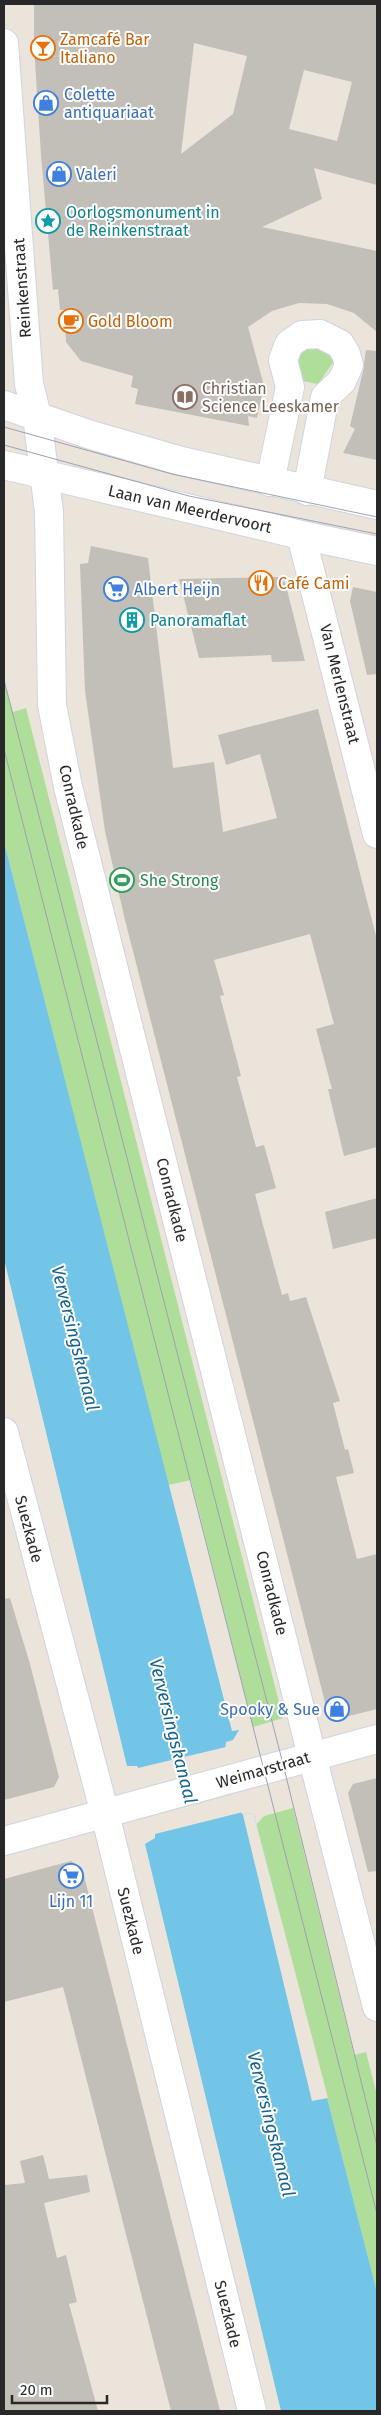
<svg xmlns="http://www.w3.org/2000/svg" width="381" height="2415" font-family="'Fira Sans',sans-serif">
<style>
.green{fill:#afde9a}
.water{fill:#73c5e7}
.pier{fill:#eae4db}
.building{fill:#c2beb8;fill-rule:evenodd}
.lines{fill:none;stroke-linecap:round;stroke-linejoin:round}
.minor-casing{stroke:#d0d3e1;stroke-width:30}
.minor{stroke:#fff;stroke-width:28}
.tram{stroke:#9ea1b2;stroke-width:1}
.labels{text-anchor:middle;dominant-baseline:central;stroke-width:4;stroke-linejoin:round;paint-order:stroke}
.food-label{font-size:16px;fill:#c56008;stroke:#fff;text-anchor:start}
.shop-label{font-size:16px;fill:#366cbe;stroke:#fff;text-anchor:start}
.culture-label{font-size:16px;fill:#0d838f;stroke:#fff;text-anchor:start}
.street-label{font-size:16px;fill:#282828;stroke:#fff}
.education-label{font-size:16px;fill:#785e54;stroke:#fff;text-anchor:start}
.leisure-label{font-size:16px;fill:#27864d;stroke:#fff;text-anchor:start}
.water-label{font-size:18px;font-style:italic;fill:#156290;stroke:#fff}
</style>
<rect width="100%" height="100%" fill="#eae4db"/>
<!-- green -->
<g class="green">
<polygon points="316,345 334,356 334,361 318,384 302,381 295,352"/>
<polygon points="4,680 13,712 26,708 283,1718 253,1727 191,1480 168,1485 4,842"/>
<polygon points="293,1808 354,2055 366,2052 377,2095 377,2292 256,1825 264,1816"/>
</g>
<!-- water -->
<polygon class="water" points="4,842 232,1731 239,1730 233,1740 226,1742 225,1750 239,1809 243,1815 250,1813 254,1815 377,2292 377,2411 281,2411 145,1844 155,1838 155,1829 141,1772 137,1766 127,1766 4,1259"/>
<!-- pier -->
<g class="pier">
<polygon points="226,1747 243,1812 155,1834 138,1768"/>
<polygon points="250,1813 254,1815 328,2098 312,2101 243,1815"/>
</g>
<!-- building -->
<g class="building">
<path d="M34,4H377V185L314,168L322,199L262,227L377,251V332L354,313L327,304L299,303L272,311L248,327L264,386L257,418L248,416L249,426L135,404L138,389L131,387L133,376L81,361L66,342L64,310H60L58,289L53,290L41,155L34,46ZM194,43L247,56L233,114L181,154ZM304,70L352,82L337,141L289,129Z"/>
<polygon points="366,350 377,351 377,460 343,453 355,429 350,426 363,371"/>
<polygon points="91,546 148,558 173,768 214,762 223,832 277,818 260,754 226,765 218,735 318,709 377,940 377,1147 344,1156 328,1089 332,1089 316,1029 334,1024 310,934 214,960 224,995 220,996 241,1076 237,1077 256,1147 264,1145 276,1188 255,1194 263,1225 282,1295 288,1293 290,1301 306,1297 340,1401 333,1403 345,1450 348,1449 354,1473 336,1477 357,1559 377,1554 377,1709 337,1719 328,1714 124,916 105,831 85,691 80,564 88,563"/>
<polygon points="278,577 285,582 305,661 272,662 271,655 199,658 179,579"/>
<polygon points="353,587 377,592 377,674 367,675 350,601"/>
<polygon points="377,1198 377,1238 333,1249 325,1212"/>
<polygon points="10,1598 30,1664 59,1777 54,1787 4,1800 4,1599"/>
<polygon points="377,1778 377,1871 368,1872 348,1793 353,1784"/>
<polygon points="71,1861 82,1868 220,2411 171,2411 63,1987 4,2002 4,1879"/>
<polygon points="43,2155 49,2179 87,2175 90,2192 44,2203 57,2258 66,2255 77,2302 69,2304 98,2411 4,2411 4,2185 25,2183 20,2161"/>
</g>
<g class="lines">
<defs>
<g id="minor">
<polyline points="4,43 29,384 37,416 49,512 52,705 68,787 312,1756 377,2007"/>
<polyline points="4,405 91,435 181,461 377,505"/>
<polyline points="4,465 301,535 377,551"/>
<polyline points="270,482 290,387 283,360 289,344 302,335 320,334 340,344 346,354 349,365 342,381 325,397 307,491"/>
<polyline points="301,535 377,834"/>
<polyline points="4,1432 105,1814 252,2411"/>
<polyline points="4,1841 377,1739"/>
</g>
</defs>
<!-- minor casing -->
<use href="#minor" class="minor-casing"/>
<!-- minor -->
<use href="#minor" class="minor"/>
<!-- tram -->
<g class="tram">
<polyline points="4,427 172,474 377,517"/>
<polyline points="4,445 189,496 377,534"/>
<polyline points="4,680 283,1764 377,2146"/>
<polyline points="4,749 377,2214"/>
</g>
</g>
<!-- icons -->
<defs>
<symbol id="bar-ring" viewBox="-11 -11 22 22"><circle r="9.5" fill="#fff" stroke="#e8710a" stroke-width="1.5"/><path d="M-6-5H6L.8 .8V4.5H3.5V6h-7V4.5H-.8V.8Z" fill="#e8710a"/></symbol>
<symbol id="shop-ring" viewBox="-11 -11 22 22"><circle r="9.5" fill="#fff" stroke="#3f7fe0" stroke-width="1.5"/><path d="M-5-2.5h2.3a2.7 3.5 0 0 1 5.4 0H5L5.5 6h-11ZM-1.5-2.5h3a1.5 2.3 0 0 0-3 0Z" fill="#3f7fe0"/></symbol>
<symbol id="sight-ring" viewBox="-11 -11 22 22"><circle r="9.5" fill="#fff" stroke="#0f9aa8" stroke-width="1.5"/><path d="M0-6L1.8-2.2L6-1.7L2.9 1.2L3.7 5.4L0 3.3L-3.7 5.4L-2.9 1.2L-6-1.7L-1.8-2.2Z" fill="#0f9aa8"/></symbol>
<symbol id="cafe-ring" viewBox="-11 -11 22 22"><circle r="9.5" fill="#fff" stroke="#e8710a" stroke-width="1.5"/><path d="M-5.5-4.5H6V0H3Q3 3.5 0 3.5H-2.5Q-5.5 3.5-5.5 0ZM3-3.2v2h1.7v-2ZM-6 4.5H4V6H-6Z" fill="#e8710a"/></symbol>
<symbol id="library-ring" viewBox="-11 -11 22 22"><circle r="9.5" fill="#fff" stroke="#8d6e63" stroke-width="1.5"/><path d="M-6-4Q-3-5.5-.7-3.5V5Q-3 3-6 4ZM6-4Q3-5.5 .7-3.5V5Q3 3 6 4Z" fill="#8d6e63"/></symbol>
<symbol id="restaurant-ring" viewBox="-11 -11 22 22"><circle r="9.5" fill="#fff" stroke="#e8710a" stroke-width="1.5"/><path d="M-5-6h1v4h1v-4h1v4h1v-4h1v5L-1.5 .5V6h-2V.5L-5-1ZM5-6V6H3V1.5H1.5Q1.5-4 5-6Z" fill="#e8710a"/></symbol>
<symbol id="supermarket-ring" viewBox="-11 -11 22 22"><circle r="9.5" fill="#fff" stroke="#3f7fe0" stroke-width="1.5"/><path d="M-6-5.5h2.5l.6 2H6L4.5 2H-2.5L-4.4-4H-6ZM-1.5 3.2a1.3 1.3 0 1 0 .1 0ZM3 3.2a1.3 1.3 0 1 0 .1 0Z" fill="#3f7fe0"/></symbol>
<symbol id="building-ring" viewBox="-11 -11 22 22"><circle r="9.5" fill="#fff" stroke="#0f9aa8" stroke-width="1.5"/><path d="M-4-6H4V6H1V3H-1V6H-4ZM-2.5-4.3h1.7v1.8h-1.7ZM.8-4.3h1.7v1.8H.8ZM-2.5-1h1.7V.8h-1.7ZM.8-1h1.7V.8H.8Z" fill="#0f9aa8"/></symbol>
<symbol id="stadium-ring" viewBox="-11 -11 22 22"><circle r="9.5" fill="#fff" stroke="#2e9e5b" stroke-width="1.5"/><path d="M0-5a6.5 5 0 1 0 0 10a6.5 5 0 1 0 0-10ZM-3.5-1.8h7v3.6h-7Z" fill="#2e9e5b"/></symbol>
</defs>
<g fill-rule="evenodd">
<use href="#bar-ring" x="29" y="34" width="28" height="28"/>
<use href="#shop-ring" x="32" y="89" width="28" height="28"/>
<use href="#shop-ring" x="45" y="160" width="28" height="28"/>
<use href="#sight-ring" x="34" y="207" width="28" height="28"/>
<use href="#cafe-ring" x="57" y="307" width="28" height="28"/>
<use href="#library-ring" x="171" y="383" width="28" height="28"/>
<use href="#restaurant-ring" x="247" y="569" width="28" height="28"/>
<use href="#supermarket-ring" x="102" y="575" width="28" height="28"/>
<use href="#building-ring" x="118" y="606" width="28" height="28"/>
<use href="#stadium-ring" x="108" y="866" width="28" height="28"/>
<use href="#shop-ring" x="323" y="1695" width="28" height="28"/>
<use href="#supermarket-ring" x="57" y="1862" width="28" height="28"/>
</g>
<g class="labels">
<!-- food labels -->
<g class="food-label">
<text x="60" y="39">Zamcafé Bar<tspan x="60" dy="18">Italiano</tspan></text>
<text x="88" y="321">Gold Bloom</text>
<text x="278" y="583">Café Cami</text>
</g>
<!-- shop labels -->
<g class="shop-label">
<text x="64" y="94">Colette<tspan x="64" dy="18">antiquariaat</tspan></text>
<text x="76" y="174">Valeri</text>
<text x="134" y="589">Albert Heijn</text>
<text x="320" y="1709" text-anchor="end">Spooky &amp; Sue</text>
<text x="71" y="1901" text-anchor="middle">Lijn 11</text>
</g>
<!-- culture labels -->
<g class="culture-label">
<text x="66" y="212">Oorlogsmonument in<tspan x="66" dy="18">de Reinkenstraat</tspan></text>
<text x="150" y="620">Panoramaflat</text>
</g>
<!-- street labels -->
<g class="street-label">
<text transform="translate(22 288) rotate(-94)">Reinkenstraat</text>
<text transform="translate(190 509) rotate(13)">Laan van Meerdervoort</text>
<text transform="translate(340 684) rotate(76)">Van Merlenstraat</text>
<text transform="translate(74 807) rotate(77)">Conradkade</text>
<text transform="translate(172 1200) rotate(76)">Conradkade</text>
<text transform="translate(29 1529) rotate(75)">Suezkade</text>
<text transform="translate(272 1593) rotate(76)">Conradkade</text>
<text transform="translate(263 1770) rotate(-16)">Weimarstraat</text>
<text transform="translate(131 1921) rotate(76)">Suezkade</text>
<text transform="translate(228 2314) rotate(76)">Suezkade</text>
</g>
<!-- education labels -->
<g class="education-label">
<text x="202" y="388">Christian<tspan x="202" dy="18">Science Leeskamer</tspan></text>
</g>
<!-- leisure labels -->
<g class="leisure-label">
<text x="140" y="880">She Strong</text>
</g>
<!-- water labels -->
<g class="water-label">
<text transform="translate(75 1338) rotate(76)">Verversingskanaal</text>
<text transform="translate(173 1731) rotate(76)">Verversingskanaal</text>
<text transform="translate(271 2124) rotate(76)">Verversingskanaal</text>
</g>
</g>
<!-- border -->
<rect width="381" height="2415" fill="none" stroke="#282828" stroke-width="10"/>
<!-- scale -->
<path d="M12 2395v8h95v-8" fill="none" stroke="#282828" stroke-width="2.5"/>
<text x="20" y="2395" font-size="15" fill="#282828" stroke="#ffffff" stroke-width="4" paint-order="stroke">20 m</text>
</svg>
